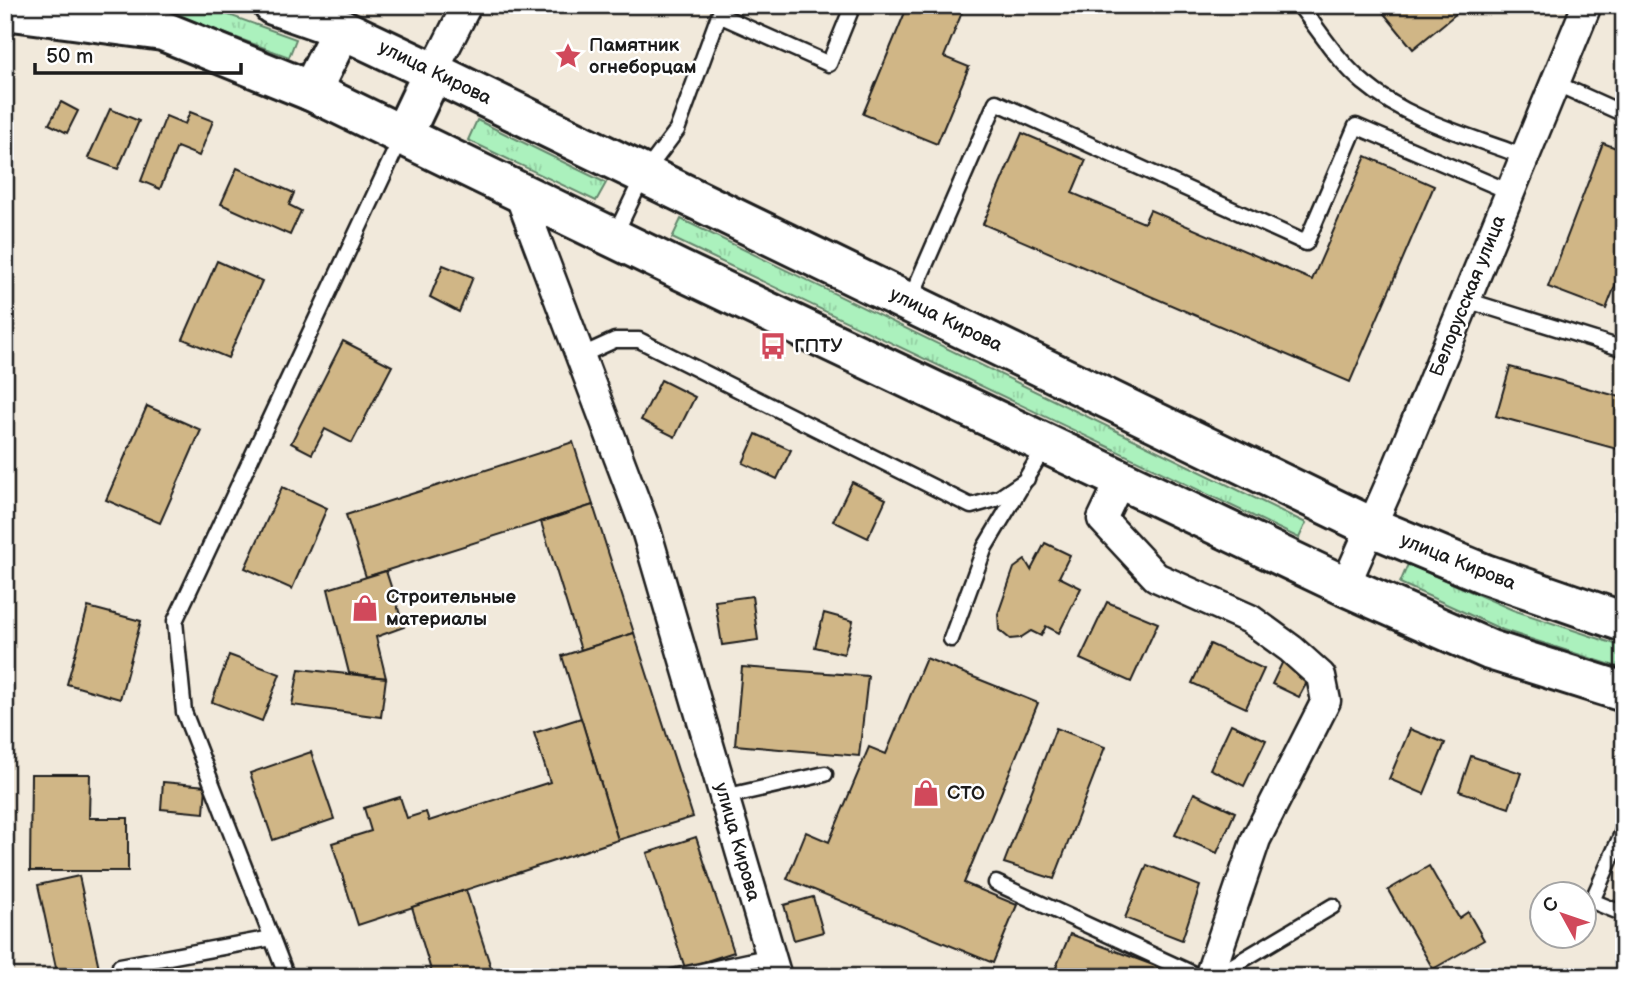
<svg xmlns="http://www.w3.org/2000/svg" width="1629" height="982" font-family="'Balsamiq Sans',sans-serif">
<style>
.grass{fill:url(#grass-tufts);stroke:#64866c;stroke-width:2}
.building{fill:#d0b686;stroke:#1c1c1c;stroke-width:2}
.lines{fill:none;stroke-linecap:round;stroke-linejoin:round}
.lane-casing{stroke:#1c1c1c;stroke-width:19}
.street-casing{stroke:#1c1c1c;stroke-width:33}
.primary-casing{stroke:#1c1c1c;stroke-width:44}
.lane{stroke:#fff;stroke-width:14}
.street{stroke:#fff;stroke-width:28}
.primary{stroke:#fff;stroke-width:38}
.labels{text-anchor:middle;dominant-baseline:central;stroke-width:5;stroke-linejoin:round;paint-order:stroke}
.poi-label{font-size:19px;font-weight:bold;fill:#1c1c1c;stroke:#fff;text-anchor:start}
.street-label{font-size:19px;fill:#1c1c1c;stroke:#fff}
</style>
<defs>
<pattern id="grass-tufts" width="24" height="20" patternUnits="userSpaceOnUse" patternTransform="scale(1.75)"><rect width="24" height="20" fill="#abf1bd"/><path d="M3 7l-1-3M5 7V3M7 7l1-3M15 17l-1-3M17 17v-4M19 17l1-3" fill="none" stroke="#93cea2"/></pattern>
</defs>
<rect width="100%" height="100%" fill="#f1e9db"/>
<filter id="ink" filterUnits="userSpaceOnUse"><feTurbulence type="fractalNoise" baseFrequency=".0143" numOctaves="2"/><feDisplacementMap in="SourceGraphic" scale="14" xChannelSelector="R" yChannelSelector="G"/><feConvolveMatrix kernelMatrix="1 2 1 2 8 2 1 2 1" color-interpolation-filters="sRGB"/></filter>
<g filter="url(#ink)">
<!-- grass -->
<g class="grass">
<polygon points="113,5 201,5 296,39 289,57 180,17"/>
<polygon points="477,120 606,183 596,201 468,140"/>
<polygon points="681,219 1306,523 1299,538 672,238"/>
<polygon points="1408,564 1513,610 1624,647 1624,669 1503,630 1400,583"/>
</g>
<!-- building -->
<g class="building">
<polygon points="908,5 965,5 944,57 969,67 937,144 863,114"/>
<polygon points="1377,5 1450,5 1457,13 1413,49"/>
<polygon points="61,102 78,111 67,133 49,124"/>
<polygon points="110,109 139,121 118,169 88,158"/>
<polygon points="190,112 213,121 199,156 177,147 160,189 141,181 166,116 185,124"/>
<polygon points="1022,133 1086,160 1072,193 1144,223 1150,210 1312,280 1366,156 1434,186 1350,382 983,224"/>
<polygon points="1603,143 1624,151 1624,263 1606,309 1548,287"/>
<polygon points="237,168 294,193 289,205 301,211 290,235 221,204"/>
<polygon points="217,261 262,281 228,358 183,339"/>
<polygon points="443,265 473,277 459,312 430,297"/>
<polygon points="343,341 392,366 352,443 325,429 312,454 291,443"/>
<polygon points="1510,367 1624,398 1624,451 1496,416"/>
<polygon points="661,380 695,397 675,437 641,420"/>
<polygon points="147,406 201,430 160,523 106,500"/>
<polygon points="756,434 791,450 777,479 743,463"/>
<polygon points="573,442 593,505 366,577 346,515"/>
<polygon points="852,482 886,499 868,538 833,521"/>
<polygon points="282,487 327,508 292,589 245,568"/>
<polygon points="593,505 634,633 581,650 541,522"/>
<polygon points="1045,543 1070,555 1059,577 1081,588 1059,633 1046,626 1041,636 1031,631 1020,638 1010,639 999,630 998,614 1014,568 1025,560 1031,570"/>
<polygon points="386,571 404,627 376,637 386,678 349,673 328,589"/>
<polygon points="752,596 758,640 722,645 715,601"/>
<polygon points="1107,602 1158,623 1131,682 1080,659"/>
<polygon points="88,607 141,621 120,699 67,684"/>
<polygon points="824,613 853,621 844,654 815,647"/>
<polygon points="634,633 693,817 618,840 562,656"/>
<polygon points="1210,644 1264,669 1246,708 1192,683"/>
<polygon points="229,655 280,674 262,721 212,702"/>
<polygon points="926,658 1038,703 964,883 1017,905 993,963 787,879 806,832 829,842 869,747 886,754"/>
<polygon points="1283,661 1311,675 1299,697 1272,684"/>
<polygon points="742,667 868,676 859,756 735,745"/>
<polygon points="299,669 386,678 381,717 292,705"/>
<polygon points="581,718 618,840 358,925 332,843 371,831 364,808 400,797 407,818 426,812 429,821 550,782 534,733"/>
<polygon points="1231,724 1266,740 1244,786 1210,769"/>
<polygon points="1056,728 1105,747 1054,879 1004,863"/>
<polygon points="1410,729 1445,743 1424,794 1389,779"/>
<polygon points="311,752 334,819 273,840 250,773"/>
<polygon points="1471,756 1521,773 1509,808 1459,791"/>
<polygon points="31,774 90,774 89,818 128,818 128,871 30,871"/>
<polygon points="163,782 206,786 204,813 161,809"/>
<polygon points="1194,793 1235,812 1217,853 1175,835"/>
<polygon points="696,837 734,952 685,968 647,853"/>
<polygon points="1147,865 1200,886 1182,940 1125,918"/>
<polygon points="1429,866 1459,918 1468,912 1484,940 1433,969 1388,890"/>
<polygon points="79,876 101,977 58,977 38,885"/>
<polygon points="466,890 494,977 433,977 412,907"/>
<polygon points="813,897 823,932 794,940 784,905"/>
<polygon points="1070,934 1169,971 1166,977 1052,977"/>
<polygon points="234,971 234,977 182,977 181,972"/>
</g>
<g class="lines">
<defs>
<g id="lane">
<path d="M1299,5C1320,31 1338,62 1364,83C1410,122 1471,136 1525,157"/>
<polyline points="1555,83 1624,114"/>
<polyline points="614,237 644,174 677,130 719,15 829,64 853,5"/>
<polyline points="910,300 996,102 1306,243 1356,126 1510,192"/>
<polyline points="1466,300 1624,349"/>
<polyline points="580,356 615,340 639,340 971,506 999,498 1027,479"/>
<polyline points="951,639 985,547 1046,445"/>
<polyline points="724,797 825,774"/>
<polyline points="1624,829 1592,901 1624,914"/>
<polyline points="996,883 1200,977"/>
<polyline points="120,966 272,938"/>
<polyline points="287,977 184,712 175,621 401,138"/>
<polyline points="673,977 771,956"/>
<polyline points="1214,977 1333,906"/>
</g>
<g id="street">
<polyline points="433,72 467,5"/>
<polyline points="518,191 646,530 777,977"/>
<polyline points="1121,479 1102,519 1156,577 1250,619 1291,649 1321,676 1326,701 1256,839 1209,977"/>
<polyline points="1345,586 1394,475 1587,5"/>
</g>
<g id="primary">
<polyline points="273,5 342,29 433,72 1372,527 1485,574 1624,622"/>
<polyline points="5,10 163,31 311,91 680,270 1345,586 1490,650 1624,692"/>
<polyline points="311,91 342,29"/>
<polyline points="403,135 433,72"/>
</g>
</defs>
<!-- lane casing -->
<use href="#lane" class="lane-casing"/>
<!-- street casing -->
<use href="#street" class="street-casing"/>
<!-- primary casing -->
<use href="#primary" class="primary-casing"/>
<!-- lane -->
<use href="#lane" class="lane"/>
<!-- street -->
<use href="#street" class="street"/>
<!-- primary -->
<use href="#primary" class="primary"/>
</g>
</g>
<!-- icons -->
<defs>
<symbol id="sight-bare" viewBox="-9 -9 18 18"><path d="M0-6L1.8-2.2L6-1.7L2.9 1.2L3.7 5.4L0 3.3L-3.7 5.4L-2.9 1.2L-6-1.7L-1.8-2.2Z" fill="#d1495b" stroke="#fff" stroke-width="2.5" paint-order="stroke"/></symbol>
<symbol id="bus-bare" viewBox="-9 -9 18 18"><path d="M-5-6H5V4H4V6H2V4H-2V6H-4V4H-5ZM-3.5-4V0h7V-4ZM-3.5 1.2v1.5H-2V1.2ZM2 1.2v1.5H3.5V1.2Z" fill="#d1495b" stroke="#fff" stroke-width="2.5" paint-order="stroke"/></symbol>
<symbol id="shop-bare" viewBox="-9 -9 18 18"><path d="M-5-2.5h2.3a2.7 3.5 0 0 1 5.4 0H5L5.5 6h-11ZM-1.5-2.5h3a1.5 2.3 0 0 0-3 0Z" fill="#d1495b" stroke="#fff" stroke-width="2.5" paint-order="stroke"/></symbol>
</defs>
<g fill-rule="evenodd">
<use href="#sight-bare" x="549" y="37" width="38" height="38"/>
<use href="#bus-bare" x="754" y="327" width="38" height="38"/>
<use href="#shop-bare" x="346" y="589" width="38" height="38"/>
<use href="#shop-bare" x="907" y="774" width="38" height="38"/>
</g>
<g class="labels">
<!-- poi labels -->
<g class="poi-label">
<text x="589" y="45">Памятник<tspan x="589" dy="22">огнеборцам</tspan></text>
<text x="794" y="346">ГПТУ</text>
<text x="386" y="597">Строительные<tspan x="386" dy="22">материалы</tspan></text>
<text x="947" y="793">СТО</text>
</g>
<!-- street labels -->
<g class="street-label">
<text transform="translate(435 73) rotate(26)">улица Кирова</text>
<text transform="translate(1468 296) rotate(-68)">Белорусская улица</text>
<text transform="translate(946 320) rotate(26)">улица Кирова</text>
<text transform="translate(1458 562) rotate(22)">улица Кирова</text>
<text transform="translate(737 842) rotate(74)">улица Кирова</text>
</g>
</g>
<!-- margin -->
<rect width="1629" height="982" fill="none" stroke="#fff" stroke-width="28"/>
<rect x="14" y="14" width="1601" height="954" fill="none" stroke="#1c1c1c" stroke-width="2.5" filter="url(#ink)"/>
<!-- north arrow -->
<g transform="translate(1563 915) rotate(310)"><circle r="33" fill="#ffffff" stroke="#a4a4a4" stroke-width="2"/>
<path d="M0-5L12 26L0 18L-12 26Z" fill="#d1495b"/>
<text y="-10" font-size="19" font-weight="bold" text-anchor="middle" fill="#1c1c1c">С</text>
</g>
<!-- scale -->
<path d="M35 63v10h206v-10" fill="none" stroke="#1c1c1c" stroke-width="3.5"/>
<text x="46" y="63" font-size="21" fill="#1c1c1c" stroke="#ffffff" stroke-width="5" paint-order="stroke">50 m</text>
</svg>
